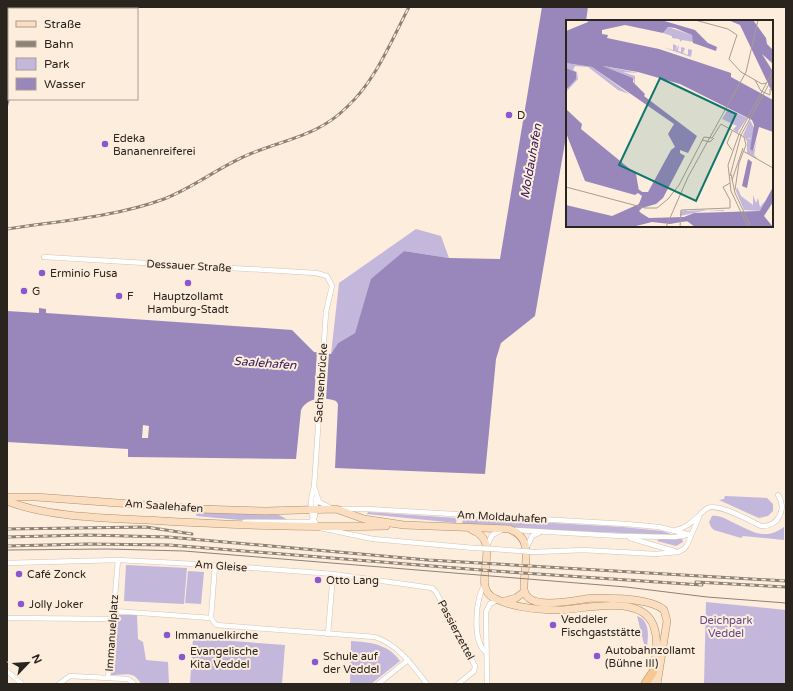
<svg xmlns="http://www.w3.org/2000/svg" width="793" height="691" font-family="'Varela Round',sans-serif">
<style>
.green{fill:#c3b7dc}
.water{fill:#9987bb}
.pier{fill:#fdeddd}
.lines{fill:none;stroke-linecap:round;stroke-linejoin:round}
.street-casing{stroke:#d2c3b3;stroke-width:5.5}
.primary-casing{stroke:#af8f6b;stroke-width:8}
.highway-casing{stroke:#af8f6b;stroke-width:9}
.street{stroke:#fff;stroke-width:4.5}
.primary{stroke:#fadebf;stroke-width:7}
.highway{stroke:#f7c894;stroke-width:8}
.tram{stroke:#8c8277;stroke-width:1}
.rail-casing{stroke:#8c8277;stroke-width:3}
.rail{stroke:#fdeddd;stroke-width:1.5;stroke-dasharray:4.5;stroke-linecap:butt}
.street-bridge-casing{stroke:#d2c3b3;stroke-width:5.5;stroke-linecap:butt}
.street-bridge{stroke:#fff;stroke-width:4.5}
.poi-dot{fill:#8a57d0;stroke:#fdeddd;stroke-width:1.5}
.labels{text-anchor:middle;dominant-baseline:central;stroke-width:4;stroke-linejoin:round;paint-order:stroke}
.poi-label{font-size:11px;fill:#2a241e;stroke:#fdeddd;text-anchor:start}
.street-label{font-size:11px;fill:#2a241e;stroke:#fdeddd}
.park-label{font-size:11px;fill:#61488a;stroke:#fdeddd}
.water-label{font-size:12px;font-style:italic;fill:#351958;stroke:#fdeddd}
.inset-river{fill:none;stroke:#9987bb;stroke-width:2}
.inset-road{fill:none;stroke:#a99d91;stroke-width:1}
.view{fill:#0f766e;fill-opacity:0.15;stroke:#0f766e;stroke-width:2}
.inset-edge{fill:none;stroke:#2a241e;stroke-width:2}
</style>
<rect width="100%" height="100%" fill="#fdeddd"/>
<!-- green -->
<g class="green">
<polygon points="416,229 441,236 449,258 404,251 372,279 355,333 338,343 331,354 339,283"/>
<polygon points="725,496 767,498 773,504 773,511 768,516 759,518 752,515 719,500 724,499"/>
<polygon points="197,511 279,515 288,520 250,519 240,520 196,516"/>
<polygon points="368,512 457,518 456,523 367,514"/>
<path d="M712,516C718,515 724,518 730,521C750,530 764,542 784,527V540L743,536L741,538L714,530L711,527L709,522Z"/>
<polygon points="463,518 623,527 662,531 674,535 546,530 462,524"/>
<polygon points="659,539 682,539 683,542 676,546 657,541"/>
<polygon points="126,565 187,568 184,604 124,601"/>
<polygon points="188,571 204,572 201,604 185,603"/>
<polygon points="706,602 786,610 786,684 704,684"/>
<path d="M117,615H137L138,639L143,642L146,660L168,662L169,684H141C134,670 125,675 111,675L112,649Z"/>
<path d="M637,616C651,621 648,637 647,648H645Z"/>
<polygon points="193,638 285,645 282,684 190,684"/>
<path d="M351,641C370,642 388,644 400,661L371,684H350Z"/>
</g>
<!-- water -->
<g class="water">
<polygon points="7,7 28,7 28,9 9,9 10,99 7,110"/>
<path d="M542,7H588L586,21H567V131L535,316L501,343L496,359L485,474L335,468L338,404L336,401C324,396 306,398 301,410L296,459L128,457V449L7,442V311L39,313V308L46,309V313L292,330L314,352L331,354L338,343L355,333L371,279L404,251L449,258L500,259Z"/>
</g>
<!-- pier -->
<g class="pier">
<polygon points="317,351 329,352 326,400 314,402"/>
<polygon points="143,425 149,426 148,438 142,438"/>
</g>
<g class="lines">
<defs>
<g id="street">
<path d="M44,257L316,273L327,276L332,286L326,312L314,487C310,499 308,519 320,528L373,539L474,548"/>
<polyline points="315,489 319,502 331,508"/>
<polyline points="342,509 367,509 626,524 659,527 691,535"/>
<polyline points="244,522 311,522 315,516 316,498"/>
<polyline points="515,530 621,536 675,537 687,535"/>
<path d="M676,530C690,527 696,517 706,509C716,501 750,521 761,526C779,527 787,508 778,495"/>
<polyline points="630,538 674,551"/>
<polyline points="487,546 492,535 502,530"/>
<polyline points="527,547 532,536 539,533"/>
<polyline points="495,549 520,551"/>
<polyline points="534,552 583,550 656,554 678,552 684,549 687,545 699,517"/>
<polyline points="118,560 108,678 128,679 134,684"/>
<polyline points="7,563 118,560 215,565 333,574 432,588 436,592 475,666 474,671 458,684"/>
<path d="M485,585C475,596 472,643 486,652"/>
<path d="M113,611L211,618L216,625L229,626L375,637C400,646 411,664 427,684"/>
<polyline points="7,618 112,619"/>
<polyline points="211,618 215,565"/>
<polyline points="328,634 333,574"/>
<polyline points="7,671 22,684"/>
<polyline points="59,684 70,676 108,678"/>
<polyline points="378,684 408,660"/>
<polyline points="487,684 486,612 490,604 497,600"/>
</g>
<g id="primary">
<path d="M7,497H36L200,509L265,511L336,509L364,519L404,525L509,529C536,538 523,567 524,589C526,613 578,599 593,598C611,598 651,598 664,610L667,621L657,684"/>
<path d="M7,501C46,517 105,518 147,520C227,525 306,528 386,526"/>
<path d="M472,530C505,542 469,586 494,598C513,608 539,610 560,610C585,609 643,593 654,627C660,645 654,666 651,684"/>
<polyline points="505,601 516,598 524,592"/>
</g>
<polyline id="highway" points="645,684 653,672"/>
</defs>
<!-- street casing -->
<use href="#street" class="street-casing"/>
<!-- primary casing -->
<use href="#primary" class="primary-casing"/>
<!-- highway casing -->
<use href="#highway" class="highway-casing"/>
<!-- street -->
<use href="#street" class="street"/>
<!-- primary -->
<use href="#primary" class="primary"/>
<!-- highway -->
<use href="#highway" class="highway"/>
<!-- tram -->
<polyline class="tram" points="7,550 107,549 184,551 626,587 707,597 786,603"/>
<defs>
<g id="rail">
<path d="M7,229C59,221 115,217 164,199C195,187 220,166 250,154C286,139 318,136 347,107C376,80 391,41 409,7"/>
<polyline points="7,529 146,527 192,534"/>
<polyline points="7,537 87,535 168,537 428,560 786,581"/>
<polyline points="7,546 88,544 169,545 494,571 702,585"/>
<polyline points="696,582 786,587"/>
</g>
</defs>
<!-- rail casing -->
<use href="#rail" class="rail-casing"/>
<!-- rail -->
<use href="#rail" class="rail"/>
<defs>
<g id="street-bridge">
<polyline points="474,548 495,549"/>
<polyline points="520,551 534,552"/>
</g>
</defs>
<!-- street-bridge casing -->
<use href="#street-bridge" class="street-bridge-casing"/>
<!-- street-bridge -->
<use href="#street-bridge" class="street-bridge"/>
</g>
<!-- markers -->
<g class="poi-dot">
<circle cx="509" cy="115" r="4"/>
<circle cx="105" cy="144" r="4"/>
<circle cx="42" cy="273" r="4"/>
<circle cx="188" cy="283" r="4"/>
<circle cx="24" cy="291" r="4"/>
<circle cx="119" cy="296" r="4"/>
<circle cx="19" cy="574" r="4"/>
<circle cx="318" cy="580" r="4"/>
<circle cx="21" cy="604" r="4"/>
<circle cx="553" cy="625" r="4"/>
<circle cx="167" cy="635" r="4"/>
<circle cx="597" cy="656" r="4"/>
<circle cx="182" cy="657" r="4"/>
<circle cx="315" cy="662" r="4"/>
</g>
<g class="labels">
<!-- poi labels -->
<g class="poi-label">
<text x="517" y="115">D</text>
<text x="113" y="138">Edeka<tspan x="113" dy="13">Bananenreiferei</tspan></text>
<text x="50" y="273">Erminio Fusa</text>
<text x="32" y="291">G</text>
<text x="127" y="296">F</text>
<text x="188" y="296" text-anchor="middle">Hauptzollamt<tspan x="188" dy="13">Hamburg-Stadt</tspan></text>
<text x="27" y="574">Café Zonck</text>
<text x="326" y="580">Otto Lang</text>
<text x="29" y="604">Jolly Joker</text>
<text x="561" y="619">Veddeler<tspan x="561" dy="13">Fischgaststätte</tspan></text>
<text x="175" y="635">Immanuelkirche</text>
<text x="605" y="650">Autobahnzollamt<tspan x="605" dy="13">(Bühne III)</tspan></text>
<text x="190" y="651">Evangelische<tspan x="190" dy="13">Kita Veddel</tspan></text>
<text x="323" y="656">Schule auf<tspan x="323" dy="13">der Veddel</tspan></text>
</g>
<!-- street labels -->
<g class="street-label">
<text transform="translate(189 266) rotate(3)">Dessauer Straße</text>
<text transform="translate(321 383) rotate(-86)">Sachsenbrücke</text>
<text transform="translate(164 506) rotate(4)">Am Saalehafen</text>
<text transform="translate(502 517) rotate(3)">Am Moldauhafen</text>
<text transform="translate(221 566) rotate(4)">Am Gleise</text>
<text transform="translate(456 630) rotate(62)">Passierzettel</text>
<text transform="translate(112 633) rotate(-86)">Immanuelplatz</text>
</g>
<!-- park labels -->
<g class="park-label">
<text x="726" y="620">Deichpark<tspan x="726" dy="13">Veddel</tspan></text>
</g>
<!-- water labels -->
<g class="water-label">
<text transform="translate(531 161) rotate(-80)">Moldauhafen</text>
<text transform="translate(265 363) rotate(4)">Saalehafen</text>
</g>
</g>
<!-- overview -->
<g transform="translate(566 20)">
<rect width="207" height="207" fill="#fdeddd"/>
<path d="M102,7L126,15L128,22L116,20L115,22L113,19L106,18V16L97,13ZM107,24L111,26L109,31L113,25L112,31L115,32V27L119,28L117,33L122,35V29L126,30L125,37L96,27L107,30ZM0,43L26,47L63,74L52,70L22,47L9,46L7,50L11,52L12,59L0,72L10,52L0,48ZM37,46L73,53L57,52L69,56V65L67,58ZM162,89L181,98L171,113L167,109L171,106L156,99ZM184,100L188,108L186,119L182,118V119H186L184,129L188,130L191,119L188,135L192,139L181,133V121L177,115ZM171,167L175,176L187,185V175L190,183L192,178L194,187L199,181L195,191L178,190L170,171ZM120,190L121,191L139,190H158V191L141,190L114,196L115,191Z" fill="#c3b7dc"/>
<path d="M21,0H95L129,10L142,23L151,27L150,31L127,23L126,15L109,8L102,7L97,13L59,5L36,10V14L42,15L41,18L93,29L165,53V57L207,80V112L193,107L187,131L184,129L188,105L186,100L114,64L72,52L37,46L67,58V62L79,74L78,76L131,116L122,133L114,130V133L119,136L97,178L90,184L76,188L73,191L75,193L83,198L118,197L128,193L194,191L207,167V182L198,196L207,207H129L121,201L104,204L86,202L66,207H0V185L46,196L73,184L76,176L72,173L69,175L19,161L0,113V89L16,104L15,109L70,154L73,171L76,172H82L105,130L109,127L102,114L108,104L26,47L0,43V11L22,2ZM162,0H187L200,18L201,24L207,30L206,43L196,34L206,50L207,74L174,5ZM0,48L10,52V59L0,70ZM182,139L186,142L181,168L176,166Z" fill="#9987bb"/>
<path class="inset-river" d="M0,17L22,10L25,0M0,18L23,11L27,0M0,103L5,108L10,127H16L29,140L79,175L73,186M0,192L33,201L124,200L131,206L125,199H78L72,194L71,188"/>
<path class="inset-road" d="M129,0L162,9L171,15L163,39M163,39L175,52L196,64L200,63M189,60L195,71L204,75V69M166,111L161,123L166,130M146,118L155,104L178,117L180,125L173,143M136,120L144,122L148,118M177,131L207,148M165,154L169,173L185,207M164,156L175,115L207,57M166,160L177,128M0,167L79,188H91L102,179L113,165L138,117L146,118M169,170L173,143M100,207L122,157L180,52L192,0M114,207L115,190L164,188V180L157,167L164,163M182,207L165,171L162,145L173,114L207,51"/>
<path class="view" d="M94,58L170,94L130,181L53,145Z"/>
<rect width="207" height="207" class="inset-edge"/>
</g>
<!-- border -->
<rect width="793" height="691" fill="none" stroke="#2a241e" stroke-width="16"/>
<!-- legend -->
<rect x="8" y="8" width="130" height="92" fill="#fdeddd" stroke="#a99d91"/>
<rect x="16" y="21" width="20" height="6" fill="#fadebf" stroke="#a99d91"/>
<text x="44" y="28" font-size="12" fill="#2a241e">Straße</text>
<rect x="16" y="41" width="20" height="6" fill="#8c8277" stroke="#a99d91"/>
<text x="44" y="48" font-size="12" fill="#2a241e">Bahn</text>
<rect x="16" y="58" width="20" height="12" fill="#c3b7dc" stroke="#a99d91"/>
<text x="44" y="68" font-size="12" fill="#2a241e">Park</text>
<rect x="16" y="78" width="20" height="12" fill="#9987bb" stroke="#a99d91"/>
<text x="44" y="88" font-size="12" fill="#2a241e">Wasser</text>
<!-- north arrow -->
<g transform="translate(28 663) rotate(65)" stroke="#fdeddd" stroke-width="3" paint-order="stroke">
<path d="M0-3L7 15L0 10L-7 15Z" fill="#2a241e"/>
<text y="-6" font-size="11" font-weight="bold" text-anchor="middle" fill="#2a241e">N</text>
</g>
</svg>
